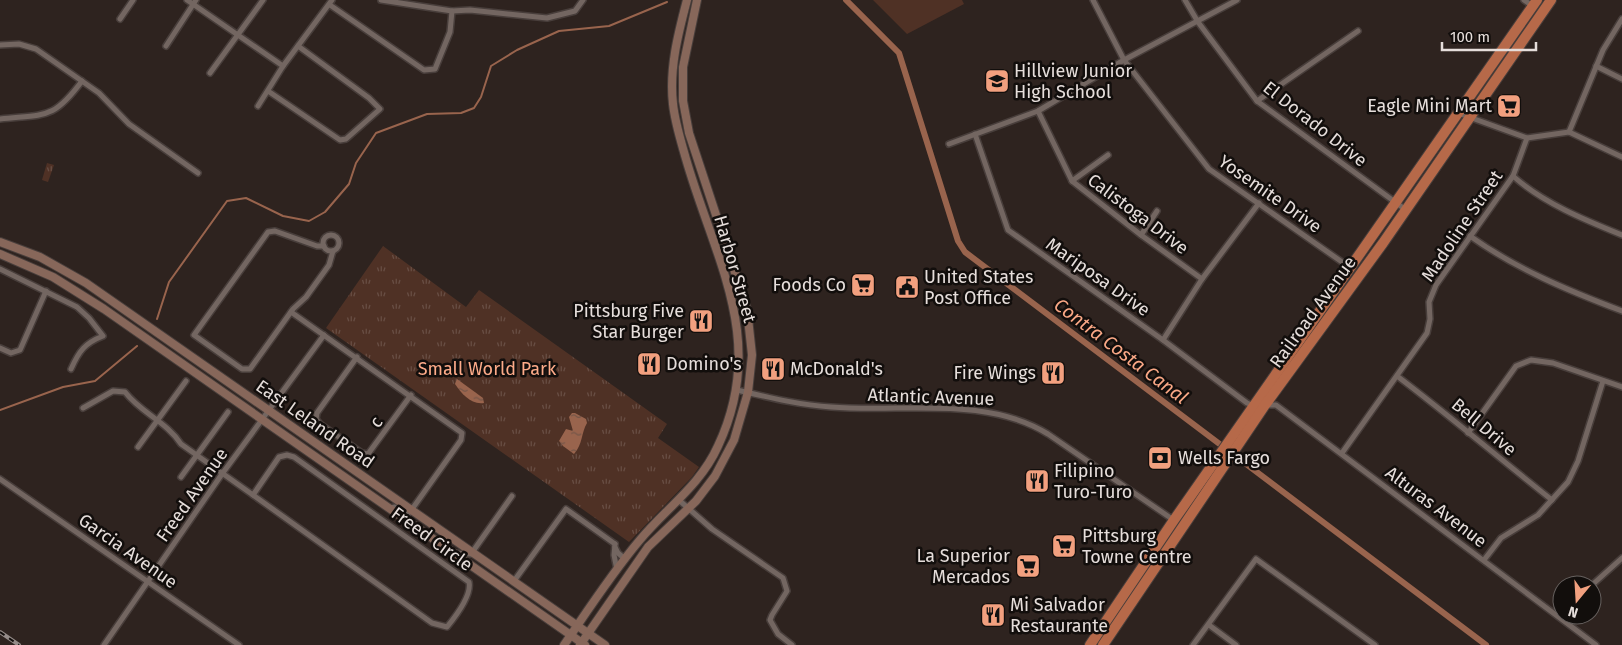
<svg xmlns="http://www.w3.org/2000/svg" width="1622" height="645" font-family="'Fira Sans',sans-serif">
<style>
.grass{fill:#4f3125}
.park{fill:url(#park-tufts)}
.water{fill:url(#water-ripples)}
.lines{fill:none;stroke-linecap:round;stroke-linejoin:round}
.stream{stroke:#99644d;stroke-width:2}
.canal{stroke:#99644d;stroke-width:6}
.street-casing{stroke:#483e3b;stroke-width:8}
.secondary-casing{stroke:#483e3b;stroke-width:10}
.highway-casing{stroke:#483e3b;stroke-width:12}
.street{stroke:#736661;stroke-width:5}
.secondary{stroke:#87675a;stroke-width:8}
.highway{stroke:#b66949;stroke-width:10}
.rail-casing{stroke:#948b88;stroke-width:4}
.rail{stroke:#120e0c;stroke-width:2;stroke-dasharray:5.5;stroke-linecap:butt}
.labels{text-anchor:middle;dominant-baseline:central;stroke-width:5;stroke-linejoin:round;paint-order:stroke}
.poi-label{font-size:18px;fill:#e6dedb;stroke:#120e0c;text-anchor:start}
.street-label{font-size:18px;fill:#e6dedb;stroke:#120e0c}
.park-label{font-size:18px;fill:#fdab89;stroke:#120e0c}
.water-label{font-size:19px;font-style:italic;fill:#faa886;stroke:#120e0c}
</style>
<defs>
<pattern id="park-tufts" width="24" height="20" patternUnits="userSpaceOnUse" patternTransform="scale(1.25)"><rect width="24" height="20" fill="#4f3125"/><path d="M3 7l-1-3M5 7V3M7 7l1-3M15 17l-1-3M17 17v-4M19 17l1-3" fill="none" stroke="#684e44"/></pattern>
<pattern id="water-ripples" width="26" height="14" patternUnits="userSpaceOnUse" patternTransform="scale(1.25)"><rect width="26" height="14" fill="#99644d"/><path d="M2 4q2-2 4 0t4 0M15 11q2-2 4 0t4 0" fill="none" stroke="#735548"/></pattern>
</defs>
<rect width="100%" height="100%" fill="#2e231f"/>
<!-- grass -->
<polygon class="grass" points="873,0 962,0 964,4 907,34"/>
<!-- park -->
<g class="park">
<polygon points="47,163 54,165 48,182 42,180"/>
<polygon points="383,246 466,307 479,290 667,424 658,438 699,467 692,477 629,542 326,328"/>
</g>
<!-- water -->
<g class="water">
<path d="M457,379L483,398L484,403C471,405 462,394 455,384Z"/>
<path d="M575,413L586,419L587,423C581,433 583,444 574,454L563,446L559,441L566,429L573,431L569,417L572,413Z"/>
</g>
<g class="lines">
<!-- stream -->
<g class="stream">
<polyline points="157,319 169,282 227,201 246,198 283,216 309,221 325,212 349,184 356,163 376,133 427,114 461,113 474,108 481,97 491,66 517,50 559,31 609,26 667,2"/>
<polyline points="0,410 63,387 95,381 137,346"/>
</g>
<!-- canal -->
<polyline class="canal" points="846,0 899,53 958,241 965,252 1486,645"/>
<defs>
<g id="street">
<polyline points="187,0 283,66"/>
<polyline points="381,0 452,11 470,10 547,18 575,11 583,0"/>
<polyline points="1093,0 1124,60 1209,169 1352,269"/>
<polyline points="1185,0 1198,22 1257,101 1406,210"/>
<polyline points="1524,0 1534,7"/>
<polyline points="330,5 424,70 435,69 450,32 452,11"/>
<polyline points="120,19 133,0"/>
<polyline points="0,45 19,44 36,49 99,93 129,124 198,173"/>
<polyline points="166,46 196,0"/>
<polyline points="1596,66 1622,79"/>
<polyline points="210,73 263,0"/>
<polyline points="268,91 340,140 346,139 380,109 369,98 298,46"/>
<polyline points="1257,101 1358,31"/>
<polyline points="258,106 283,66 332,0"/>
<polyline points="1038,111 1072,181 1141,235 1202,279"/>
<polyline points="1458,113 1527,138 1569,132 1622,157"/>
<path d="M0,119C46,114 53,120 82,81"/>
<polyline points="1569,132 1603,50 1622,19"/>
<polyline points="975,134 1008,230 1163,340 1247,403 1254,406"/>
<polyline points="949,144 1038,111 1124,60 1237,0"/>
<path d="M1513,176C1543,203 1585,220 1622,235"/>
<polyline points="1072,181 1108,155"/>
<polyline points="1141,235 1157,211"/>
<circle cx="331" cy="243" r="8"/>
<path d="M1470,236C1516,269 1569,291 1622,311"/>
<polyline points="324,246 317,246 275,231 268,232 194,335 242,369 250,369 293,309 306,297 329,265 333,251"/>
<path d="M0,269L77,307L89,318L103,336C85,343 79,351 71,369"/>
<polyline points="291,312 462,433 461,440 410,512 406,514 395,507 390,508"/>
<polyline points="1163,340 1202,279 1259,203"/>
<polyline points="0,348 11,353 20,350 46,291"/>
<polyline points="357,357 317,413 316,419 320,424 362,453 368,454 411,395"/>
<path d="M1397,376C1450,416 1500,459 1552,500"/>
<path d="M737,390C767,397 799,405 831,407C902,413 985,395 1048,434L1175,521"/>
<polyline points="1265,405 1276,405 1596,645"/>
<path d="M83,408L113,391L125,392C141,413 167,422 181,444L253,495"/>
<polyline points="1468,433 1516,366 1531,360 1553,363 1622,387"/>
<polyline points="138,447 186,381"/>
<polyline points="1342,453 1427,333 1430,319 1429,302 1436,285 1513,176 1527,138"/>
<path d="M287,455L294,457L469,582C472,595 456,616 447,627L432,623L253,495L279,457Z"/>
<polyline points="181,477 228,412"/>
<polyline points="0,479 239,645"/>
<polyline points="680,501 712,529 783,578 787,591 772,615 770,620 778,634 792,645"/>
<polyline points="615,544 614,555 617,570"/>
<polyline points="615,547 618,553 625,559"/>
<polyline points="454,553 471,554 512,496"/>
<polyline points="1484,560 1501,538 1538,515 1568,482 1578,461 1603,381"/>
<polyline points="514,581 566,509 615,544"/>
<polyline points="1592,585 1622,558"/>
<polyline points="1209,625 1236,645"/>
<polyline points="104,645 222,474 324,335"/>
<polyline points="1193,645 1256,559 1375,645"/>
</g>
<g id="secondary">
<polyline points="0,242 40,257 86,283 605,645"/>
<polyline points="0,254 53,277 104,309 585,645"/>
<path d="M564,645C588,610 612,573 639,541C666,508 700,486 718,446C768,340 715,260 686,159C681,141 675,123 673,104C669,69 678,34 687,0"/>
<polyline points="580,645 648,547 696,501 715,476 734,440 748,392 752,355 747,309 689,133 683,101 683,67 697,0"/>
</g>
<g id="highway">
<polyline points="1090,645 1174,520 1537,0"/>
<polyline points="1103,645 1265,405 1383,243 1551,0"/>
</g>
</defs>
<!-- street casing -->
<use href="#street" class="street-casing"/>
<!-- secondary casing -->
<use href="#secondary" class="secondary-casing"/>
<!-- highway casing -->
<use href="#highway" class="highway-casing"/>
<!-- street -->
<use href="#street" class="street"/>
<!-- secondary -->
<use href="#secondary" class="secondary"/>
<!-- highway -->
<use href="#highway" class="highway"/>
<defs>
<polyline id="rail" points="0,632 19,645"/>
</defs>
<!-- rail casing -->
<use href="#rail" class="rail-casing"/>
<!-- rail -->
<use href="#rail" class="rail"/>
</g>
<!-- icons -->
<defs>
<symbol id="school-square" viewBox="-11 -11 22 22"><rect x="-9" y="-9" width="18" height="18" rx="4" fill="#f2a07f" stroke="#120e0c"/><path d="M0-5L7-2L0 1L-7-2ZM-4 1L0 2.5L4 1V4Q0 6-4 4Z" fill="#111"/></symbol>
<symbol id="supermarket-square" viewBox="-11 -11 22 22"><rect x="-9" y="-9" width="18" height="18" rx="4" fill="#f2a07f" stroke="#120e0c"/><path d="M-6-5.5h2.5l.6 2H6L4.5 2H-2.5L-4.4-4H-6ZM-1.5 3.2a1.3 1.3 0 1 0 .1 0ZM3 3.2a1.3 1.3 0 1 0 .1 0Z" fill="#111"/></symbol>
<symbol id="civic-square" viewBox="-11 -11 22 22"><rect x="-9" y="-9" width="18" height="18" rx="4" fill="#f2a07f" stroke="#120e0c"/><path d="M-.6-6.5H3V-4.5H.6V-3L4-1V1h2V6H-6V1h2V-1L-.6-3ZM-1.2 2.5V6h2.4V2.5Z" fill="#111"/></symbol>
<symbol id="restaurant-square" viewBox="-11 -11 22 22"><rect x="-9" y="-9" width="18" height="18" rx="4" fill="#f2a07f" stroke="#120e0c"/><path d="M-5-6h1v4h1v-4h1v4h1v-4h1v5L-1.5 .5V6h-2V.5L-5-1ZM5-6V6H3V1.5H1.5Q1.5-4 5-6Z" fill="#111"/></symbol>
<symbol id="bank-square" viewBox="-11 -11 22 22"><rect x="-9" y="-9" width="18" height="18" rx="4" fill="#f2a07f" stroke="#120e0c"/><path d="M-6-4H6V4H-6ZM0-2.3a2.3 2.3 0 1 0 0 4.6a2.3 2.3 0 1 0 0-4.6Z" fill="#111"/></symbol>
</defs>
<g fill-rule="evenodd">
<use href="#school-square" x="983" y="67" width="28" height="28"/>
<use href="#supermarket-square" x="1495" y="92" width="28" height="28"/>
<use href="#supermarket-square" x="849" y="271" width="28" height="28"/>
<use href="#civic-square" x="893" y="273" width="28" height="28"/>
<use href="#restaurant-square" x="687" y="307" width="28" height="28"/>
<use href="#restaurant-square" x="635" y="350" width="28" height="28"/>
<use href="#restaurant-square" x="759" y="355" width="28" height="28"/>
<use href="#restaurant-square" x="1039" y="359" width="28" height="28"/>
<use href="#bank-square" x="1146" y="444" width="28" height="28"/>
<use href="#restaurant-square" x="1023" y="467" width="28" height="28"/>
<use href="#supermarket-square" x="1050" y="532" width="28" height="28"/>
<use href="#supermarket-square" x="1014" y="552" width="28" height="28"/>
<use href="#restaurant-square" x="979" y="601" width="28" height="28"/>
</g>
<g class="labels">
<!-- poi labels -->
<g class="poi-label">
<text x="1014" y="71">Hillview Junior<tspan x="1014" dy="21">High School</tspan></text>
<text x="1492" y="106" text-anchor="end">Eagle Mini Mart</text>
<text x="924" y="277">United States<tspan x="924" dy="21">Post Office</tspan></text>
<text x="846" y="285" text-anchor="end">Foods Co</text>
<text x="684" y="311" text-anchor="end">Pittsburg Five<tspan x="684" dy="21">Star Burger</tspan></text>
<text x="666" y="364">Domino's</text>
<text x="790" y="369">McDonald's</text>
<text x="1036" y="373" text-anchor="end">Fire Wings</text>
<text x="1178" y="458">Wells Fargo</text>
<text x="1054" y="471">Filipino<tspan x="1054" dy="21">Turo-Turo</tspan></text>
<text x="1082" y="536">Pittsburg<tspan x="1082" dy="21">Towne Centre</tspan></text>
<text x="1010" y="556" text-anchor="end">La Superior<tspan x="1010" dy="21">Mercados</tspan></text>
<text x="1010" y="605">Mi Salvador<tspan x="1010" dy="21">Restaurante</tspan></text>
</g>
<!-- street labels -->
<g class="street-label">
<text transform="translate(1315 124) rotate(38)">El Dorado Drive</text>
<text transform="translate(1270 194) rotate(35)">Yosemite Drive</text>
<text transform="translate(1138 214) rotate(37)">Calistoga Drive</text>
<text transform="translate(1462 226) rotate(-56)">Madoline Street</text>
<text transform="translate(735 269) rotate(74)">Harbor Street</text>
<text transform="translate(1098 277) rotate(35)">Mariposa Drive</text>
<text transform="translate(1313 312) rotate(-54)">Railroad Avenue</text>
<text transform="translate(931 397) rotate(2)">Atlantic Avenue</text>
<text transform="translate(376 422) rotate(-55)">c</text>
<text transform="translate(315 424) rotate(35)">East Leland Road</text>
<text transform="translate(1484 427) rotate(40)">Bell Drive</text>
<text transform="translate(192 495) rotate(-55)">Freed Avenue</text>
<text transform="translate(1436 507) rotate(37)">Alturas Avenue</text>
<text transform="translate(432 539) rotate(36)">Freed Circle</text>
<text transform="translate(128 551) rotate(35)">Garcia Avenue</text>
</g>
<!-- park labels -->
<g class="park-label">
<text x="487" y="369">Small World Park</text>
</g>
<!-- water labels -->
<g class="water-label">
<text transform="translate(1121 351) rotate(37)">Contra Costa Canal</text>
</g>
</g>
<!-- north arrow -->
<g transform="translate(1577 600) rotate(198)"><circle r="24" fill="#120e0c" stroke="#67615f"/>
<path d="M0-4L9 19L0 12L-9 19Z" fill="#f2a07f"/>
<text y="-8" font-size="14" font-weight="bold" text-anchor="middle" fill="#e6dedb">N</text>
</g>
<!-- scale -->
<path d="M1442 42v8h94v-8" fill="none" stroke="#e6dedb" stroke-width="2.5"/>
<text x="1450" y="42" font-size="15" fill="#e6dedb" stroke="#120e0c" stroke-width="4" paint-order="stroke">100 m</text>
</svg>
